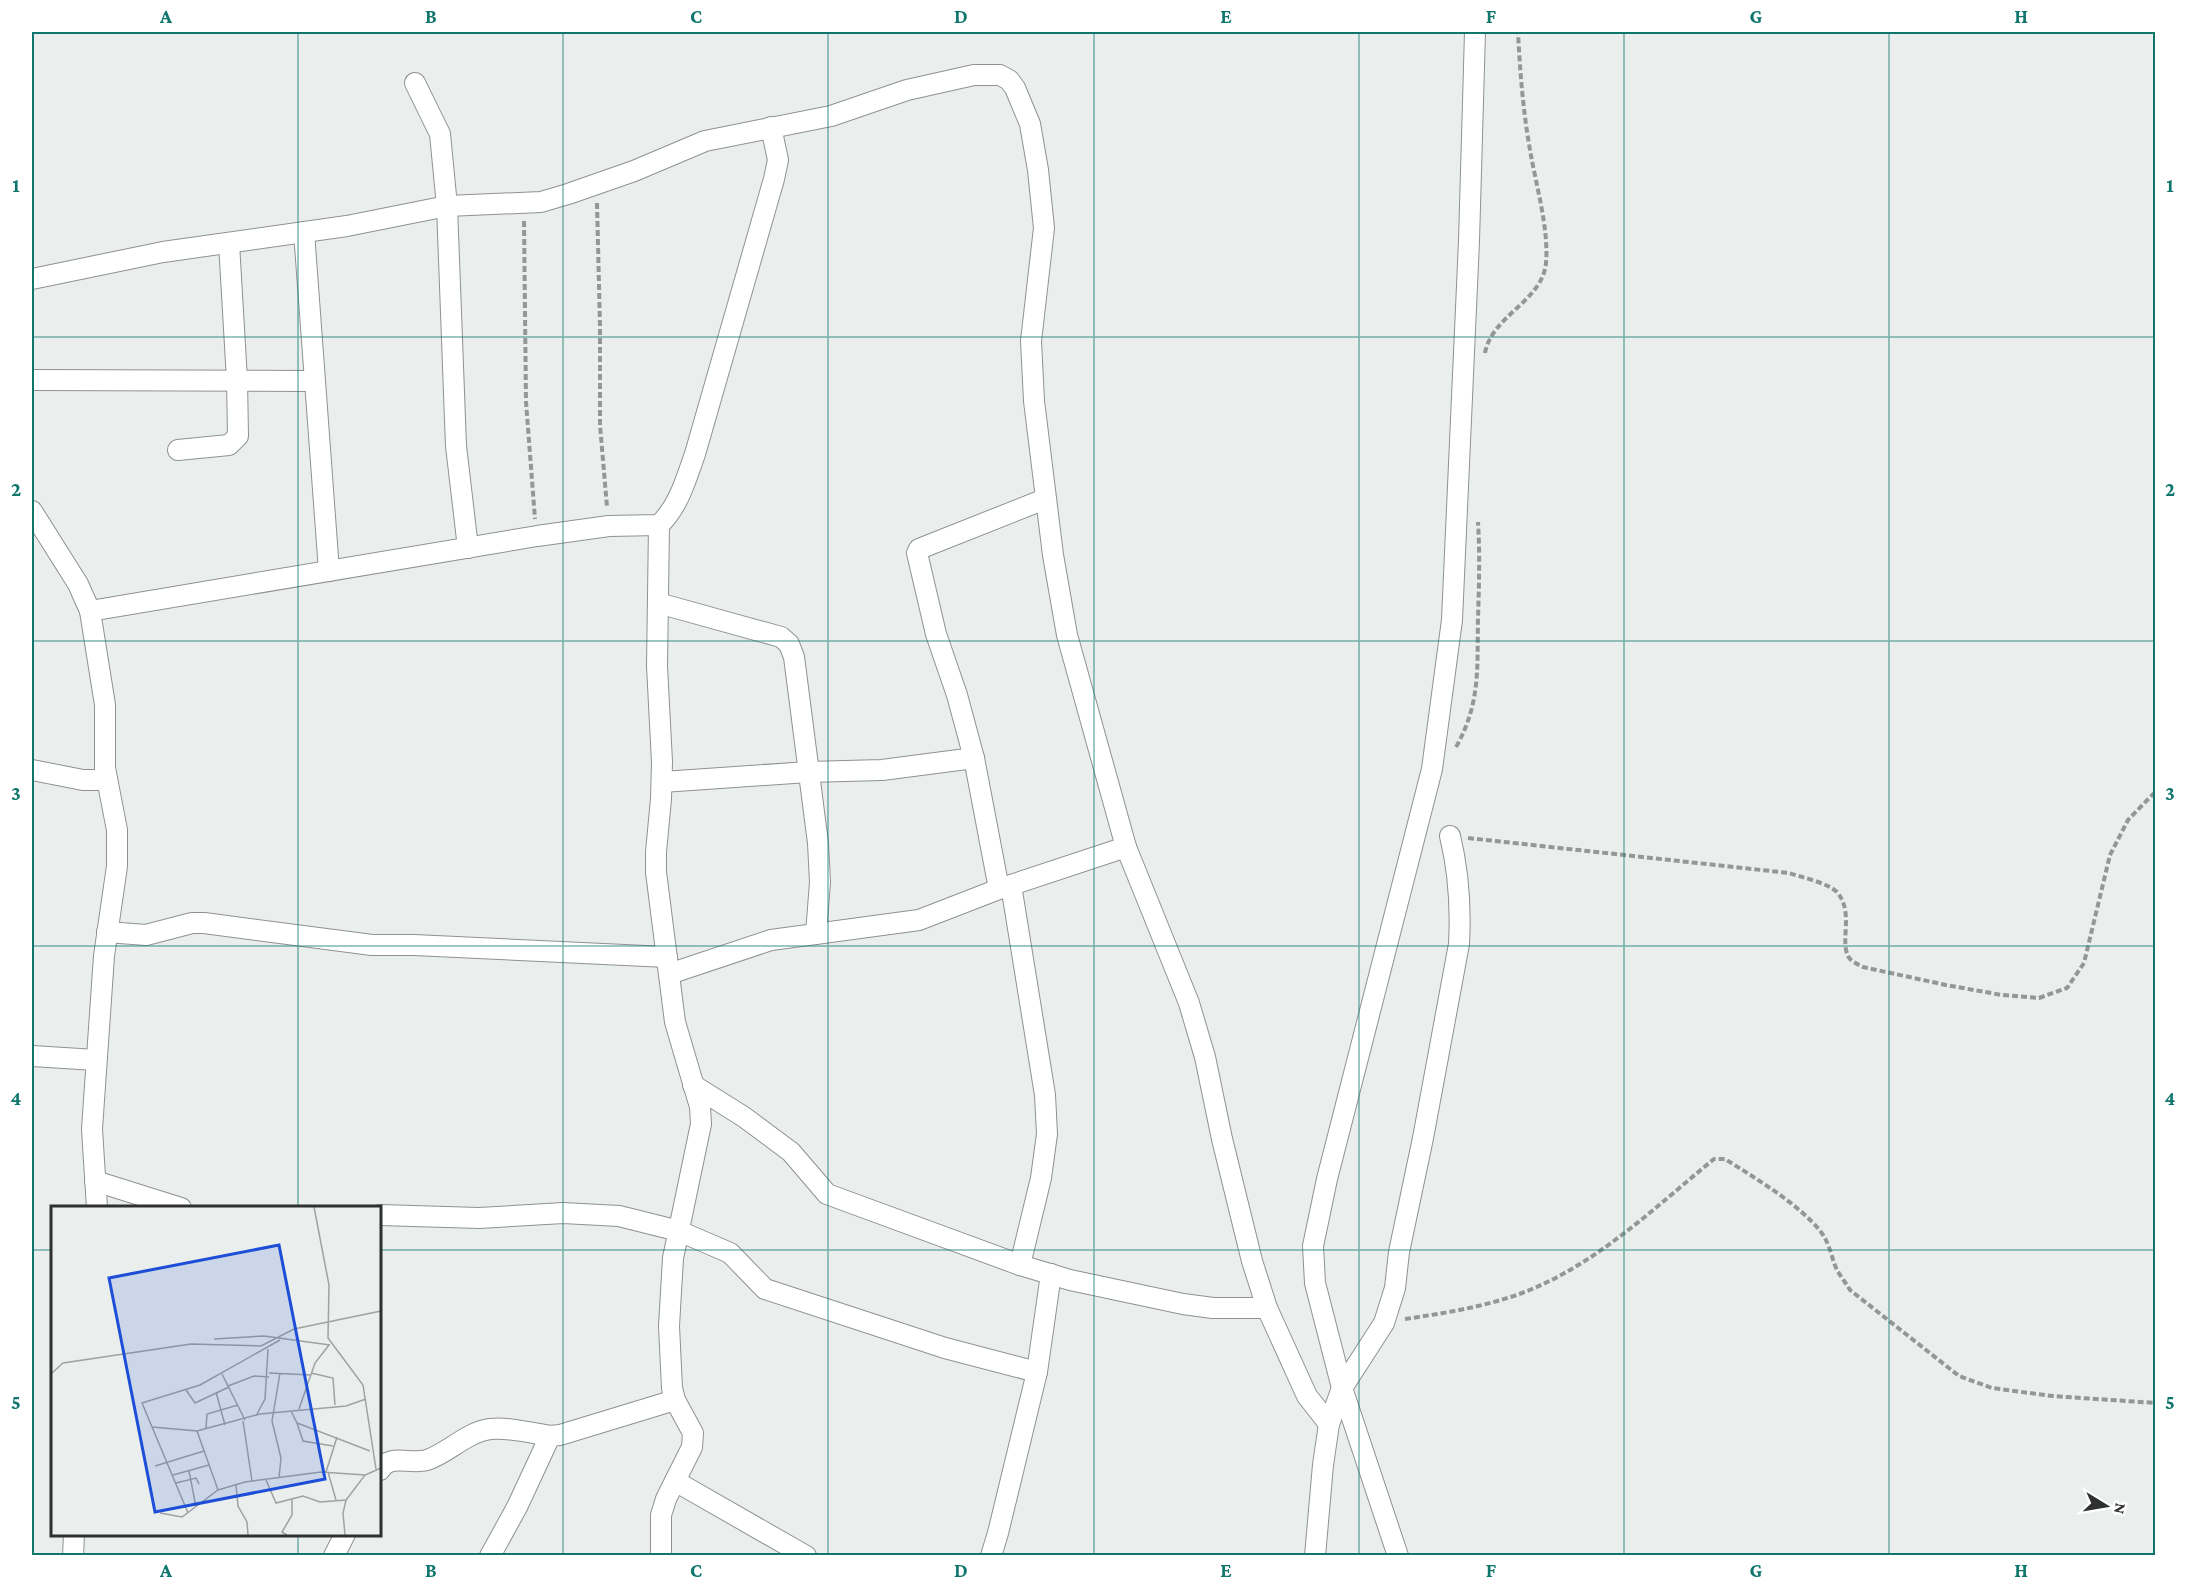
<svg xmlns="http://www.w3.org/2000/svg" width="2187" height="1587" font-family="'Crimson Pro',serif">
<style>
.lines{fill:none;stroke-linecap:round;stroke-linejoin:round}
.minor-casing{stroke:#8f9291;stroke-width:22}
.path{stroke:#959797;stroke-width:4;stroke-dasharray:6 3;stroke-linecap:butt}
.minor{stroke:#fff;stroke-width:20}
.grid{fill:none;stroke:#0f766e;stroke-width:1.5;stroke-opacity:0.55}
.inset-road{fill:none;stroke:#9fa2a1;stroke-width:1.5}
.view{fill:#1d4ed8;fill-opacity:0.15;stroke:#1d4ed8;stroke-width:3}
.inset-edge{fill:none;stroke:#2f3030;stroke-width:3}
.neatline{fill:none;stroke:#0f766e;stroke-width:2}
.grid-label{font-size:20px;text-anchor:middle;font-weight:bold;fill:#0f766e}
</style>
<rect width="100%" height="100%" fill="#eaeeed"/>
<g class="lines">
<defs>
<g id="minor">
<polyline points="415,83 440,134 447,206 456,446 468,548"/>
<polyline points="304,232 329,571"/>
<polyline points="32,279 163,252 347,226 447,206 541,202 568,194 634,171 705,141 831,116 907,90 974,75 1000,75 1009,80 1015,88 1030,124 1038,170 1044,228 1031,341 1034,401 1053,555 1067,635 1126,847 1189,1003 1205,1057 1222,1139 1252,1261 1267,1308 1307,1396 1329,1424"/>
<polyline points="32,380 314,381"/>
<polyline points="178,450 229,445 238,436 237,380 229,243"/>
<polyline points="32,511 78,584 90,611 105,705 105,768 117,830 117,866 104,956 92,1129 97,1208"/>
<polyline points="659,525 657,666 662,762 661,799 656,852 656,872 675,1022 700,1107 701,1124 673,1258 669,1326 672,1388 675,1400 693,1433 692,1447 666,1499 661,1515 661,1556"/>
<polyline points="658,603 781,637 789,644 794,657 818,843 820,882 816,934"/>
<path d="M90,611L537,536L609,526L659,525C679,506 686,479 695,454L774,179L778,160L771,127"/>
<polyline points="32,770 83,780 107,780"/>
<polyline points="662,782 808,772 882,770 974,758"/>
<polyline points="1011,885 1045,1095 1047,1134 1041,1178 1020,1265"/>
<polyline points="999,889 974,758 957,695 936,634 917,553 919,549 1045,499"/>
<polyline points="107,932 146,935 192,923 204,923 372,945 414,945 667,957"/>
<polyline points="669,974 771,940 919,920 999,889 1126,847"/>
<polyline points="32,1056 96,1060"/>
<polyline points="693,1085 744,1117 791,1152 827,1194 1020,1265 1070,1280 1183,1304 1213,1308 1267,1308"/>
<polyline points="95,1181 181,1208"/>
<polyline points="380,1215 479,1218 563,1213 619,1216 679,1231 730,1253 765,1289 945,1348 1037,1372"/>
<path d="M380,1470C389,1453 410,1465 427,1460C448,1453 467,1432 490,1429C509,1427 531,1433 550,1436"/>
<polyline points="675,1481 806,1556"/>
<polyline points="73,1556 74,1534"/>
<polyline points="334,1556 345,1534"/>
<polyline points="490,1556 517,1507 550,1436 560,1435 675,1400"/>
<polyline points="991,1556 998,1533 1037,1372 1051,1274"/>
<path d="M1315,1556L1323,1465L1329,1424L1342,1388L1384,1323L1395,1288L1399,1252L1423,1138L1459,944C1461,907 1459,873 1450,836"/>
<polyline points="1398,1556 1342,1388 1315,1283 1313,1246 1327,1179 1432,769 1452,620 1469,241 1475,32"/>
</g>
</defs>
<!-- minor casing -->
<use href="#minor" class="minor-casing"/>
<!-- path -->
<g class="path">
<polyline points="597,203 600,326 600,425 607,507"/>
<polyline points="524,221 526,402 535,519"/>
<path d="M1485,353C1492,315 1542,302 1546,263C1549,229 1536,185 1530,150C1523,110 1520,72 1518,32"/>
<path d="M1456,747C1481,703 1477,667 1478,618C1479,586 1480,554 1478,522"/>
<path d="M1468,838L1789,873C1801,877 1828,883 1837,892C1854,912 1840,939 1848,956C1851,962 1858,964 1863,967L1946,985L2002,995L2039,998L2067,988L2084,963L2110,855L2128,820L2156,791"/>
<path d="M1405,1319C1445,1313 1484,1307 1522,1293C1596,1265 1654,1208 1714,1159H1725C1755,1178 1799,1204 1821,1232C1830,1244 1831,1257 1837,1270C1841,1277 1846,1283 1850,1290L1959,1376L1992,1388L2052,1396L2156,1403"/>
</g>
<!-- minor -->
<use href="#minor" class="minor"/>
</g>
<!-- grid -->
<path class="grid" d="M298,32V1208M563,32V1556M828,32V1556M1094,32V1556M1359,32V1556M1624,32V1556M1889,32V1556M32,337H2156M32,641H2156M32,946H2156M32,1250H52M380,1250H2156M298,1534V1556"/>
<!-- overview -->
<g transform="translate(51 1206)">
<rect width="330" height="330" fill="#eaeeed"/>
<path class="inset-road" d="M263,1L278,79L277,132L312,179L325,263M163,133L213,130L279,139M218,167L260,169M260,167L282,172L284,199M0,168L12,157L140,138L210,140L243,123L330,105M171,168L194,214M177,180L203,170L218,171M135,184L144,197L178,181M165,186L174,219M248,203L264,157L278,139M240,205L246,217L319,245M206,208L214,193L217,143M192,215L201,275M246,217L252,235L282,240M101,221L146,225L167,284M155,223L156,208L187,199M146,225L209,208L295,200L315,193M104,260L153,245M138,265L145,301M275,266L286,231M277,266L285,294M122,269L158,259M228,272L230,252L221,215L229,167M215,274L225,297L252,290L269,296L295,294M125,277L145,272L148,278M185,279L187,300L196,316L197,329M109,307L131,311L167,284L194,276L270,266L314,269M137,307L91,197L149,179L229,134M236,329L231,326L241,309V293M294,329L292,307L295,294L314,269L330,262"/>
<path class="view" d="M228,39L274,273L104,306L58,72Z"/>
<rect width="330" height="330" class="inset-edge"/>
</g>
<!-- border -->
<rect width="2187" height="1587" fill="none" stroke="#ffffff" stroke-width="66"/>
<!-- north arrow -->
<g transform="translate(2106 1506) rotate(101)" stroke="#ffffff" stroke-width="4.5" paint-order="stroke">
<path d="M0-4.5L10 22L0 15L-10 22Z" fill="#2f3030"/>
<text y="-9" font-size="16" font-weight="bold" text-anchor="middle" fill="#2f3030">N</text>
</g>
<rect x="33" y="33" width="2121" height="1521" class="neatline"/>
<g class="grid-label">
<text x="166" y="23">A</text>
<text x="431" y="23">B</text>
<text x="696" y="23">C</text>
<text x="961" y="23">D</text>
<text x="1226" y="23">E</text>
<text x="1491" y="23">F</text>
<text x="1756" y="23">G</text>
<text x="2021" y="23">H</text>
<text x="16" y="192">1</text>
<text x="2170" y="192">1</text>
<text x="16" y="496">2</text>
<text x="2170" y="496">2</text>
<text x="16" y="800">3</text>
<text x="2170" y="800">3</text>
<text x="16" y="1105">4</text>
<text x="2170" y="1105">4</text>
<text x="16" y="1409">5</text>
<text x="2170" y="1409">5</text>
<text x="166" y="1577">A</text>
<text x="431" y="1577">B</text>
<text x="696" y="1577">C</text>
<text x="961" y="1577">D</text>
<text x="1226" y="1577">E</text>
<text x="1491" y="1577">F</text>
<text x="1756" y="1577">G</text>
<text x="2021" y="1577">H</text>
</g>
</svg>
